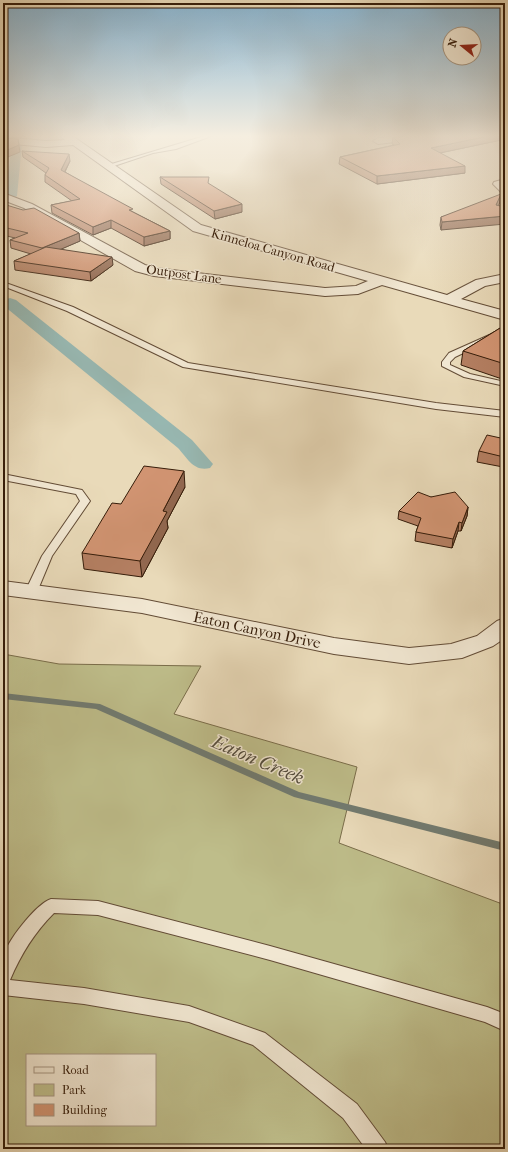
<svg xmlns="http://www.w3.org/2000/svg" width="508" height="1152" font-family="'IM FELL French Canon',serif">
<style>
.green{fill:#bebd8a;stroke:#7a6d4a;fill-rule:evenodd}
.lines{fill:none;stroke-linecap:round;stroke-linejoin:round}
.stream{fill:#717b71;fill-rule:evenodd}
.canal{fill:#98bab5;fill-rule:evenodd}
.lane-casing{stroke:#634c36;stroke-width:2}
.street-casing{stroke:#634c36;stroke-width:2}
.lane{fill:#f1e7d2;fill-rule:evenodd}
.street{fill:#f1e7d2;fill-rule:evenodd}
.wall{fill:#b47f62;stroke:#361d0a}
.shaded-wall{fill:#926850;stroke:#361d0a}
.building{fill:#d19472;stroke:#361d0a}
.labels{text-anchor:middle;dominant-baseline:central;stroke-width:3;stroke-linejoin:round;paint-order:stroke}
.far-street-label{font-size:13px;fill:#361d0a;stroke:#f1e7d2}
.street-label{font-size:15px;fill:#361d0a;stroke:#f1e7d2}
.near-water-label{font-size:19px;font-style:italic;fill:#534c3d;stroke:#f1e7d2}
</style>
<rect width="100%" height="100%" fill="#e9dab9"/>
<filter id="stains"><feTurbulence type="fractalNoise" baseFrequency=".005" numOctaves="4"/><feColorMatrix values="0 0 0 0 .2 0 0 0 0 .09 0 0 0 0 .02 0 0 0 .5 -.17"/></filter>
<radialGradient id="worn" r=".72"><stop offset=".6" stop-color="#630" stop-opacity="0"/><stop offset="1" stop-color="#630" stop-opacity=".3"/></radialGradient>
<!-- green -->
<path class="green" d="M3,654L59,664L201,666L174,714L357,767L339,843L505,905V1149H3ZM27,1055H155V1125H27Z"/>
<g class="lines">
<!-- stream -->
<polygon class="stream" points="3,693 100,704 299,792 505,843 505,851 294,797 96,709 3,699"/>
<!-- canal -->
<g class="canal">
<polygon points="17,141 22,144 17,196 11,200 5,196 12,144"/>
<path d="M10,298L16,300L192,440L213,464L210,468C194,472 188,459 178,448L4,306L3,302L4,300Z"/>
</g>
<defs>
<g id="lane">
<polygon points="208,135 214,135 176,149 153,153 108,168 105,166"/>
<polygon points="3,282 73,307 188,363 436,403 505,411 505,417 436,409 183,367 67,311 3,286"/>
<polygon points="505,328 505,333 455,357 450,362 450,365 470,374 505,382 505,386 464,377 442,366 442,362 449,353"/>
<polygon points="3,474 82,490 90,501 52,556 37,592 31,595 25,592 42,556 80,501 76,494 3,480"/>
<path d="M51,899L98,901L270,946L487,1007L505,1014V1031L485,1022L270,960L98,915L54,913C34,933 21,954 10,980L84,988L189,1006L265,1033L357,1104L385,1142L388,1149H366L343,1118L253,1045L189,1022L84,1004L3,995C3,983 1,969 3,958C6,942 36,904 51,899Z"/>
</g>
<g id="street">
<polygon points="60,135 71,135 201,225 447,295 476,280 505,274 505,282 485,286 461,299 505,311 505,320 382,285 358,294 325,296 154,276 135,271 24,208 3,200 3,193 32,204 145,265 155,268 325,288 356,286 368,281 193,231 73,145 46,147 3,143 3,137 46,141 65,140"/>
<polygon points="406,135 434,135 429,138 378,144 373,141 378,138"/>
<polygon points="505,179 505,193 501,192 493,184 494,182"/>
<polygon points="3,581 142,599 334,638 409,648 451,644 477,636 497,621 505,618 505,638 493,646 462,658 409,664 334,654 142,613 3,595"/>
</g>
</defs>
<!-- lane casing -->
<use href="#lane" class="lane-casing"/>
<!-- street casing -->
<use href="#street" class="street-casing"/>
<!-- lane -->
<use href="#lane" class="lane"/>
<!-- street -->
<use href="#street" class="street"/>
</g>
<!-- wall -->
<g class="wall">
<polygon points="413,135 505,135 505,141 501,140 440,153 465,173 377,184 339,164 340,157 394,145 392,144 393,137"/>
<polygon points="22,151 70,161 65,172 133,212 170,231 170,239 144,246 111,228 93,235 52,213 51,205 72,201 45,182 45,175 46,173 23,157"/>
<polygon points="160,177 209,184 242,212 215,219 161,184"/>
<polygon points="500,202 498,205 441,230 440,225 441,217"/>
<polygon points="3,204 79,233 80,241 61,249 113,265 91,281 15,270 14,261 31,254 11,248 10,240 15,238 3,235"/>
<polygon points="505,325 505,377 502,379 461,365 463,351"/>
<polygon points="505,439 505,462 503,467 477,462 479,451"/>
<polygon points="185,487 167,521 168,528 142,577 84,569 82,553 121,504"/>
<polygon points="431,497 468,507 467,516 461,531 458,531 452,548 415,541 416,532 418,526 398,519 399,511"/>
</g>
<!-- shaded-wall -->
<g class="shaded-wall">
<polygon points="493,135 502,135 501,140 430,155 431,148"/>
<polygon points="18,139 20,152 3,159 3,152"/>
<polygon points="69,154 70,161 62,177 61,170"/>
<polygon points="465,166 465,173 377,184 377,176"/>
<polygon points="501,194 500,202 495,213 496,205"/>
<polygon points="242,204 242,212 215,219 214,211"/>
<polygon points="505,216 505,224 441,230 442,222"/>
<polygon points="111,220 111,228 93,235 93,227"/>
<polygon points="170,231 170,239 144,246 144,237"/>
<polygon points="79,233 80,241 43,257 42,248"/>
<polygon points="112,257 113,265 91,281 90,272"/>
<polygon points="505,364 505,377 502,379"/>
<polygon points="505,455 505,462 503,467 504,457"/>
<polygon points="184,471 185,487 167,521 168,528 142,577 140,561 163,511"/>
<polygon points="468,507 467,516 461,531 462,523"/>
<polygon points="459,522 458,531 452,548 453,539"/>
</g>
<!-- building -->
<g class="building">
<polygon points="413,135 493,135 431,148 465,166 377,176 340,157 400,144 393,137"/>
<polygon points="3,138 18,139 19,145 3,152"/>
<polygon points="22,151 69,154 61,170 133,209 129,210 170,231 144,237 111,220 93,227 51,205 80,199 45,175 49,168"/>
<polygon points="160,177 209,177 208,183 242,204 214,211"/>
<polygon points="501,194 496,205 505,207 505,216 442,222 441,217"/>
<polygon points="3,204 23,210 34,208 79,233 42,248 10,240 28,233 3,227"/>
<polygon points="46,247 112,257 90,272 14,261"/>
<polygon points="505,325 505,364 463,351"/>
<polygon points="487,435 505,439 505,455 504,457 479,451"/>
<polygon points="144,466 184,471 163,511 167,512 140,561 82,553 112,503 121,504"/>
<polygon points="418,492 431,497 455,492 468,507 462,523 459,522 453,539 416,532 421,518 399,511"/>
</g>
<!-- sky -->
<linearGradient id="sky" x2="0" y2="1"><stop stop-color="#88b6d4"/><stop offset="0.46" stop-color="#f5eee0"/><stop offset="1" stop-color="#f5eee0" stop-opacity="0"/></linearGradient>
<rect width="508" height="296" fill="url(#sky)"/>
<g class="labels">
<!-- far-street labels -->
<g class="far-street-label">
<text transform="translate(273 250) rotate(16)">Kinneloa Canyon Road</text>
<text transform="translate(184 274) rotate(8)">Outpost Lane</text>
</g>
<!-- street labels -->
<g class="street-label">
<text transform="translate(257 630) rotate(12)">Eaton Canyon Drive</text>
</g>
<!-- near-water labels -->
<g class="near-water-label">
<text transform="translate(258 760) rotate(23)">Eaton Creek</text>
</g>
</g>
<!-- margin -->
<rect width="508" height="1152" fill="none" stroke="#e9dab9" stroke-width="16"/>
<rect x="4" y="4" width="500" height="1144" fill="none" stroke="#361d0a" stroke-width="2"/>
<rect x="8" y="8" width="492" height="1136" fill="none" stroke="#361d0a"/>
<!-- legend -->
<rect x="26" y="1054" width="130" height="72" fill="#f1e7d2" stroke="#a69682"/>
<rect x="34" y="1067" width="20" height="6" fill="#f1e7d2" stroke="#a69682"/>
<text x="62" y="1074" font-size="12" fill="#361d0a">Road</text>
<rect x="34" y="1084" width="20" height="12" fill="#bebd8a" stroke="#a69682"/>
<text x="62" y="1094" font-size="12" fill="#361d0a">Park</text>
<rect x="34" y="1104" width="20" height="12" fill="#d19472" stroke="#a69682"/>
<text x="62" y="1114" font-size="12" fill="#361d0a">Building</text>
<!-- north arrow -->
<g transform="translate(462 46) rotate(288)"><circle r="19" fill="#f1e7d2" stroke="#a69682"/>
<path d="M0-3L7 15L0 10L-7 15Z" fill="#8f2418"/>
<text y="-6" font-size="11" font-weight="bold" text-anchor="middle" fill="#361d0a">N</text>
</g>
<rect width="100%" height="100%" filter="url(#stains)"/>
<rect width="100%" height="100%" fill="url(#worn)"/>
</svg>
